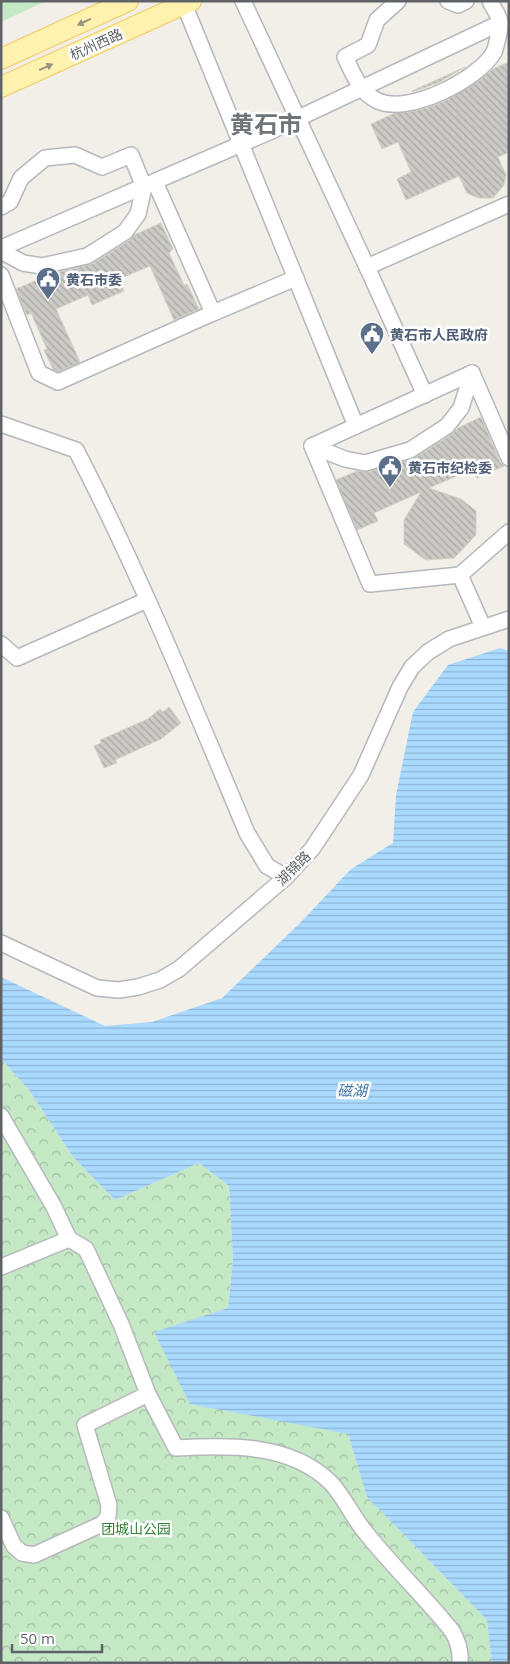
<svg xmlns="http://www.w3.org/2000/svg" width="510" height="1664" font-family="'Open Sans','Noto Sans SC',sans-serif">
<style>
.grass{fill:#c5e8c5}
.park{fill:url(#park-crowns)}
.water{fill:url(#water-rules)}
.building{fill:url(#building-back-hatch);stroke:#d6d1c6}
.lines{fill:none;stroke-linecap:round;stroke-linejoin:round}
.minor-casing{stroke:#b5b8bc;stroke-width:18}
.major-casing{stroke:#f2c960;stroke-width:22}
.minor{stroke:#fff;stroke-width:15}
.major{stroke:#fff2af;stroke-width:20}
.oneway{fill:#979581}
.labels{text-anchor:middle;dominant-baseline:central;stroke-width:5;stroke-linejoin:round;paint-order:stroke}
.street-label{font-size:14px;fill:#5f6368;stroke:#fff}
.service-label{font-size:14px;font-weight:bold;fill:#4e5e75;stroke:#fff;text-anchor:start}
.park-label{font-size:14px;fill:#348238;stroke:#fff}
.water-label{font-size:15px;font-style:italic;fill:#4174aa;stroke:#fff}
.town-label{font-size:24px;font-weight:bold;fill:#70757a;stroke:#fff}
</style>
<defs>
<pattern id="park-crowns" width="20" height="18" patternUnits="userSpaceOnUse" patternTransform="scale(1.25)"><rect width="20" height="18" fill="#c5e8c5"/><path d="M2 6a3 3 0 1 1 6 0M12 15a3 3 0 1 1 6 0" fill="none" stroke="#a3c0a4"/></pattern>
<pattern id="water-rules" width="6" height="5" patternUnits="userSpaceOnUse" patternTransform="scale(1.25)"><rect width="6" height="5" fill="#aadaff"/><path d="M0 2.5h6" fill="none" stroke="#8eb4d2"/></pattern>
<pattern id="building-back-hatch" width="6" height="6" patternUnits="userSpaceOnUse" patternTransform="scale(1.25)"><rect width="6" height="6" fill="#cccac5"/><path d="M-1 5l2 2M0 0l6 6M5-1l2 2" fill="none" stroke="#a9a8a4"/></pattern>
</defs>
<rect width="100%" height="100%" fill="#f1efe8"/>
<!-- grass -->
<polygon class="grass" points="1,1 46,1 1,22"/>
<!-- park -->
<polygon class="park" points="1,1059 29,1090 73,1157 115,1200 199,1163 229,1186 233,1259 228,1308 190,1403 348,1434 367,1497 487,1620 492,1663 1,1663"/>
<!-- water -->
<polygon class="water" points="500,648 509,651 509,1663 492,1663 487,1620 367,1497 348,1434 190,1404 154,1332 228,1308 233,1259 229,1186 199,1163 115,1200 73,1157 29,1090 1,1059 1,977 105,1026 152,1022 222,998 302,921 351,869 393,843 396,795 413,712 448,665"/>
<!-- building -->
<g class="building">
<polygon points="509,62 509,152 498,157 506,175 504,185 493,198 478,198 467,193 459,176 406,200 397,179 411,172 398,142 382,149 371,124 395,113 409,112 427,108 445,101 479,81 493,69"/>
<polygon points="465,67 438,83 412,92 412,91"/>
<polygon points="161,223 173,249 169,253 184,285 187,284 199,309 174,320 150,266 119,279 124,291 92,305 88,295 56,309 80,362 58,372 53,369 44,350 47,349 31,313 27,315 16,289 51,274 92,264 130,240 134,235"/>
<polygon points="481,417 500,462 504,466 477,478 473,469 429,488 461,499 476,511 476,535 454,558 426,560 404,544 404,520 421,492 374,513 378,521 357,530 336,480 357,471 368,472 413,459 452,434 458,428"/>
<polygon points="169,707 181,723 161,739 115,760 117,763 104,768 94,746 101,743 100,740 148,719 160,709 163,712"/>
</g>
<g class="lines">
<defs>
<g id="minor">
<polyline points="243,1 367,267 509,204"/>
<path d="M398,1L377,20L368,45L345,57C354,75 359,92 378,101C409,115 479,79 494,52C496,47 501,27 500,22C499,15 493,8 490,1"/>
<polyline points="448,1 458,5 466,1"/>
<polyline points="184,4 356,426"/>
<polyline points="155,182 213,313 296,278"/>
<polyline points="1,207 10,202 21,178 45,158 75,155 102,167 131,155 144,187 138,214 125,232 87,256 42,266 23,263 1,251"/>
<polyline points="1,248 269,132 500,23"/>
<polyline points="367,267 425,395"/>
<polyline points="1,275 39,373 58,382 213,313"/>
<polyline points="472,373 509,458"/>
<path d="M1,424L76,450C140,574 193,704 247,833L267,866L286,877"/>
<polyline points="312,446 370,584 460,575"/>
<polyline points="312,446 345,459 365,463 410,450 447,426 461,408 472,373"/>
<polyline points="312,446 472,373"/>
<polyline points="483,627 460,575 509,532"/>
<polyline points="1,644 17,658 147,600"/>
<polyline points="1,943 97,988 119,990 138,987 160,980 179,969 286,877 312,849 361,775 400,687 412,667 428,652 449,639 509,619"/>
<path d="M1,1116L54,1207L69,1239L86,1249L121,1324L148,1394L176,1448C228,1445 291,1443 331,1483C345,1498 353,1518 366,1533C393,1567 425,1597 452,1631C458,1641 461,1650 460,1663"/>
<polyline points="1,1267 69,1239"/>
<polyline points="1,1518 14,1546 22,1553 34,1555 102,1524 108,1517 109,1505 85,1425 148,1394"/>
</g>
<g id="major">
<polyline points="1,59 128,1"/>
<polyline points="1,87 191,1"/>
</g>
</defs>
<!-- minor casing -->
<use href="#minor" class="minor-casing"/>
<!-- major casing -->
<use href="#major" class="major-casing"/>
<!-- minor -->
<use href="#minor" class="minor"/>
<!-- major -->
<use href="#major" class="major"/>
</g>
<!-- one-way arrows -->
<defs><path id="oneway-solid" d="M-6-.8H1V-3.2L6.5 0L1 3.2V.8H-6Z" transform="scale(1.25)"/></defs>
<g class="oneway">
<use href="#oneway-solid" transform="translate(84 22) rotate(155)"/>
<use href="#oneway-solid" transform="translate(46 67) rotate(-24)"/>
</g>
<!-- icons -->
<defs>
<symbol id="civic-pin" viewBox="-11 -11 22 30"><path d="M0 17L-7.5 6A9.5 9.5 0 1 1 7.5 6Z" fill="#5c6f8a" stroke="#fff"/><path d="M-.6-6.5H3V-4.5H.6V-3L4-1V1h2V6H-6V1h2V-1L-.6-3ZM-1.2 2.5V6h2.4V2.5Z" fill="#fff"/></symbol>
</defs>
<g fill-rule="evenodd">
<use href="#civic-pin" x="34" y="265" width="28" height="38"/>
<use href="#civic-pin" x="358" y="320" width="28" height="38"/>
<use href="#civic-pin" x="376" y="453" width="28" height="38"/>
</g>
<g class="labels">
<!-- street labels -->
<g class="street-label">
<text transform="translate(96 44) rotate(-24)">杭州西路</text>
<text transform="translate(293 868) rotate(-45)">湖锦路</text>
</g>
<!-- service labels -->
<g class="service-label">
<text x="66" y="279">黄石市委</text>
<text x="390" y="334">黄石市人民政府</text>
<text x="408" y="467">黄石市纪检委</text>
</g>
<!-- park labels -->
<g class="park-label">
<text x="136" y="1528">团城山公园</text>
</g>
<!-- water labels -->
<g class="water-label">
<text x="352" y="1090">磁湖</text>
</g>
<!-- town labels -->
<g class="town-label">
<text x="266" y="123">黄石市</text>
</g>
</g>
<!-- border -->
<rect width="510" height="1664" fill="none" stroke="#5f6368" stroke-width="5"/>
<!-- scale -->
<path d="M12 1644v8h90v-8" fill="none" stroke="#5f6368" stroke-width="2.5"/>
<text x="20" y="1644" font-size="15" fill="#5f6368" stroke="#ffffff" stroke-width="4" paint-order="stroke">50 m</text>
</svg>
